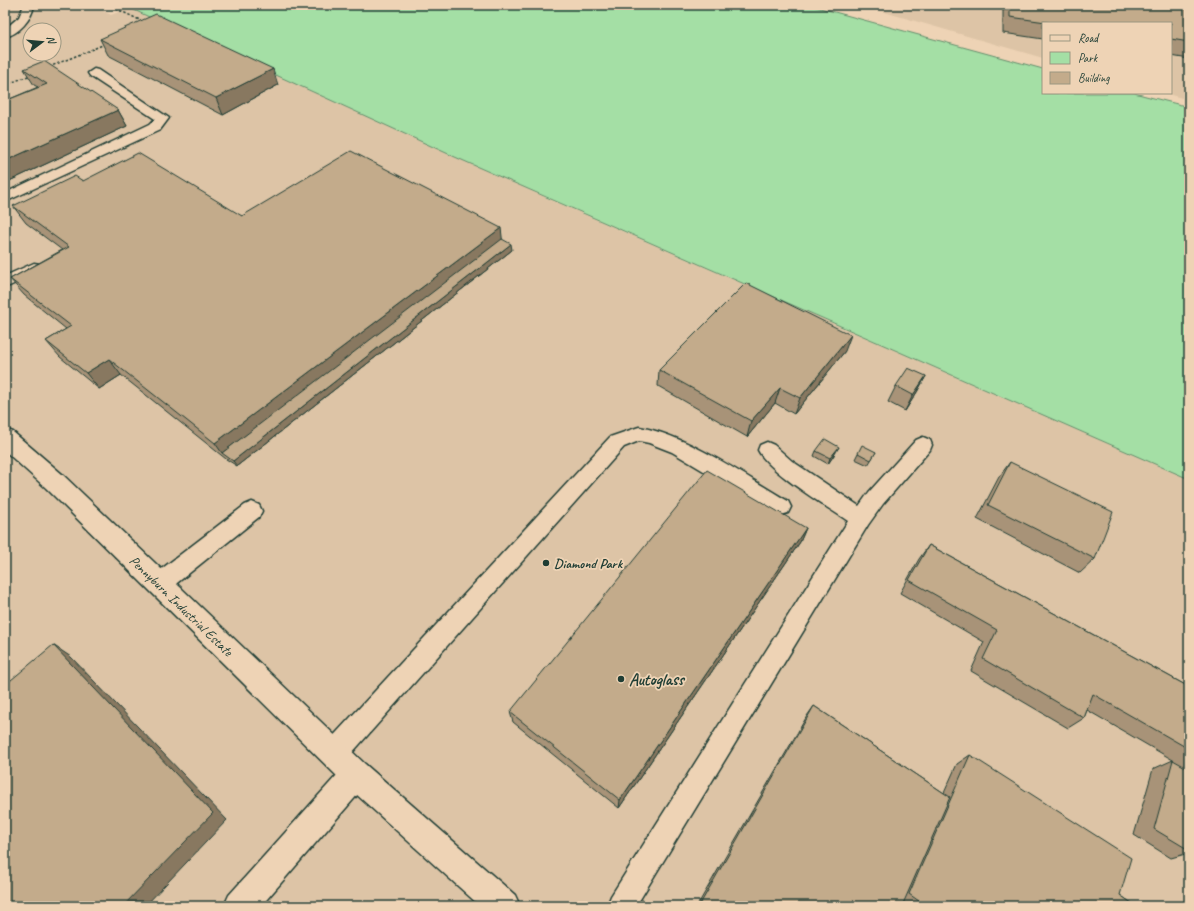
<svg xmlns="http://www.w3.org/2000/svg" width="1194" height="911" font-family="Caveat,sans-serif">
<style>
.built{fill:#ddc4a6;fill-rule:evenodd}
.green{fill:#a4dfa5;stroke:#628e6c}
.lines{fill:none;stroke-linecap:round;stroke-linejoin:round}
.service-casing{stroke:#1f3d34;stroke-width:3}
.minor-casing{stroke:#1f3d34;stroke-width:3}
.tertiary-casing{stroke:#1f3d34;stroke-width:3}
.path{stroke:#1f3d34;stroke-width:1.5;stroke-dasharray:2.5 2;stroke-linecap:butt}
.service{fill:#eed3b5;fill-rule:evenodd}
.minor{fill:#eed3b5;fill-rule:evenodd}
.tertiary{fill:#eed3b5;fill-rule:evenodd}
.wall{fill:#a89378;stroke:#1f3d34}
.shaded-wall{fill:#887861;stroke:#1f3d34}
.building{fill:#c3ab8b;stroke:#1f3d34}
.poi-dot{fill:#1f3d34;stroke:#eed3b5;stroke-width:1.5}
.labels{text-anchor:middle;dominant-baseline:central;stroke-width:3.5;stroke-linejoin:round;paint-order:stroke}
.poi-label{font-size:14px;font-weight:bold;fill:#1f3d34;stroke:#eed3b5;text-anchor:start}
.street-label{font-size:14px;fill:#1f3d34;stroke:#eed3b5}
.near-poi-label{font-size:17px;font-weight:bold;fill:#1f3d34;stroke:#eed3b5;text-anchor:start}
</style>
<rect width="100%" height="100%" fill="#eed3b5"/>
<filter id="ink" filterUnits="userSpaceOnUse"><feTurbulence type="fractalNoise" baseFrequency=".025" numOctaves="2"/><feDisplacementMap in="SourceGraphic" scale="8" xChannelSelector="R" yChannelSelector="G"/><feConvolveMatrix kernelMatrix="1 2 1 2 8 2 1 2 1" color-interpolation-filters="sRGB"/></filter>
<g filter="url(#ink)">
<!-- built -->
<g class="built">
<path d="M5,5H92L111,15L129,8L549,199L1189,479V906H5ZM30,30H54V54H30Z"/>
<polygon points="860,5 1189,5 1189,100 1164,93 1171,93 1171,23 1043,23 1043,58"/>
</g>
<!-- green -->
<polygon class="green" points="123,5 809,5 1043,69 1043,93 1134,93 1189,107 1189,479 455,157"/>
<g class="lines">
<defs>
<g id="service">
<path d="M24,5H34C32,19 19,34 5,37V29L19,17Z"/>
<polygon points="94,69 98,70 169,118 160,130 5,202 5,193 150,124 155,119 90,76 88,73"/>
<polygon points="34,263 40,264 42,268 40,272 5,288 5,276"/>
<path d="M639,427C687,435 745,476 788,501L791,507L788,513L781,515L774,513L672,452L649,443L639,441L624,447L343,763L334,766L325,763L322,754L325,745L610,437Z"/>
<path d="M923,437L930,440L932,445L930,450L883,504L868,525L636,906H607L611,896L848,521C826,506 769,472 758,450L760,445L767,442L774,445L792,461L859,506L869,492L916,440Z"/>
<polygon points="252,502 259,505 262,511 259,517 167,591 159,594 151,591 148,584 151,577 245,505"/>
</g>
<polygon id="minor" points="356,761 366,765 370,775 366,785 261,906 224,906 229,895 346,765"/>
<polygon id="tertiary" points="5,429 13,432 62,474 366,765 515,895 520,906 480,906 346,785 46,488 5,451"/>
</defs>
<!-- service casing -->
<use href="#service" class="service-casing"/>
<!-- minor casing -->
<use href="#minor" class="minor-casing"/>
<!-- tertiary casing -->
<use href="#tertiary" class="tertiary-casing"/>
<!-- path -->
<g class="path">
<polyline points="108,5 144,22"/>
<polyline points="49,67 105,44"/>
<polyline points="5,85 31,75"/>
</g>
<!-- service -->
<use href="#service" class="service"/>
<!-- minor -->
<use href="#minor" class="minor"/>
<!-- tertiary -->
<use href="#tertiary" class="tertiary"/>
</g>
<!-- wall -->
<g class="wall">
<polygon points="1003,5 1189,5 1189,59 1171,56 1171,23 1043,23 1043,39 1003,33"/>
<polygon points="100,39 278,85 223,115 108,55"/>
<polygon points="24,69 118,110 127,126 5,183 5,101 38,87 34,85"/>
<polygon points="83,181 242,216 502,239 512,250 237,466 226,459 121,375 99,389 60,357 46,341 66,329 24,295 10,279 62,250 26,223 13,206"/>
<polygon points="845,351 794,414 775,403 747,437 658,386 659,370"/>
<polygon points="926,376 917,392 905,411 888,402 896,386"/>
<polygon points="816,451 836,452 828,464 814,456"/>
<polygon points="876,452 868,465 855,459 858,453"/>
<polygon points="1010,462 1095,559 1080,573 977,519 999,477"/>
<polygon points="806,528 800,542 619,808 513,722 510,712"/>
<polygon points="929,545 1189,687 1189,853 1171,858 1134,835 1153,769 1173,760 1087,710 1084,718 1068,728 971,671 984,642 900,593 919,559"/>
<polygon points="814,706 944,793 957,764 970,755 1120,895 1136,906 908,906 903,902 902,906 697,906 807,716"/>
</g>
<!-- shaded-wall -->
<g class="shaded-wall">
<polygon points="273,69 278,85 223,115 216,98"/>
<polygon points="118,110 127,126 5,183 5,161"/>
<polygon points="501,228 503,245 222,453 215,443"/>
<polygon points="511,244 512,250 237,466 233,461"/>
<polygon points="851,335 845,351 794,414 800,398"/>
<polygon points="109,359 121,375 99,389 86,373"/>
<polygon points="926,376 917,392 905,411 913,395"/>
<polygon points="780,388 775,403 747,437 751,421"/>
<polygon points="839,447 836,452 828,464 830,458"/>
<polygon points="806,528 800,542 619,808 620,800"/>
<polygon points="53,645 71,657 227,820 145,906 123,906"/>
</g>
<!-- building -->
<g class="building">
<polygon points="1010,5 1189,5 1189,42 1171,39 1171,23 1053,23 1010,17"/>
<polygon points="156,14 273,69 216,98 100,39"/>
<polygon points="44,61 118,110 5,161 5,101 47,84 24,69"/>
<polygon points="351,151 501,228 215,443 109,359 86,373 46,341 71,326 10,279 69,247 13,206 75,176 83,181 138,153 242,216"/>
<polygon points="502,239 511,244 233,461 222,453"/>
<polygon points="746,283 851,335 800,398 780,388 751,421 659,370"/>
<polygon points="908,368 926,376 913,395 896,386"/>
<polygon points="825,439 839,447 830,458 816,451"/>
<polygon points="862,445 876,452 871,460 858,453"/>
<polygon points="1010,462 1113,512 1095,559 988,505"/>
<polygon points="707,470 806,528 620,800 510,712"/>
<polygon points="929,545 1189,687 1189,749 1093,694 1084,718 983,659 997,630 909,580"/>
<polygon points="53,645 213,813 123,906 5,906 5,685"/>
<polygon points="814,706 950,797 902,906 699,906"/>
<polygon points="970,755 1131,858 1120,895 1136,906 926,906 909,894"/>
<polygon points="1173,760 1189,769 1189,850 1154,829"/>
</g>
</g>
<!-- markers -->
<g class="poi-dot">
<circle cx="546" cy="563" r="4"/>
<circle cx="621" cy="679" r="4"/>
</g>
<g class="labels">
<!-- poi labels -->
<g class="poi-label">
<text x="554" y="563">Diamond Park</text>
</g>
<!-- street labels -->
<g class="street-label">
<text transform="translate(181 606) rotate(44)">Pennyburn Industrial Estate</text>
</g>
<!-- near-poi labels -->
<g class="near-poi-label">
<text x="629" y="679">Autoglass</text>
</g>
</g>
<!-- margin -->
<rect width="1194" height="911" fill="none" stroke="#eed3b5" stroke-width="20"/>
<rect x="10" y="10" width="1174" height="891" fill="none" stroke="#1f3d34" stroke-width="1.5" filter="url(#ink)"/>
<!-- legend -->
<rect x="1042" y="22" width="130" height="72" fill="#eed3b5" stroke="#9b9781"/>
<rect x="1050" y="35" width="20" height="6" fill="#eed3b5" stroke="#9b9781"/>
<text x="1078" y="42" font-size="12" fill="#1f3d34">Road</text>
<rect x="1050" y="52" width="20" height="12" fill="#a4dfa5" stroke="#9b9781"/>
<text x="1078" y="62" font-size="12" fill="#1f3d34">Park</text>
<rect x="1050" y="72" width="20" height="12" fill="#c3ab8b" stroke="#9b9781"/>
<text x="1078" y="82" font-size="12" fill="#1f3d34">Building</text>
<!-- north arrow -->
<g transform="translate(42 42) rotate(74)"><circle r="19" fill="#eed3b5" stroke="#9b9781"/>
<path d="M0-3L7 15L0 10L-7 15Z" fill="#1f3d34"/>
<text y="-6" font-size="11" font-weight="bold" text-anchor="middle" fill="#1f3d34">N</text>
</g>
</svg>
